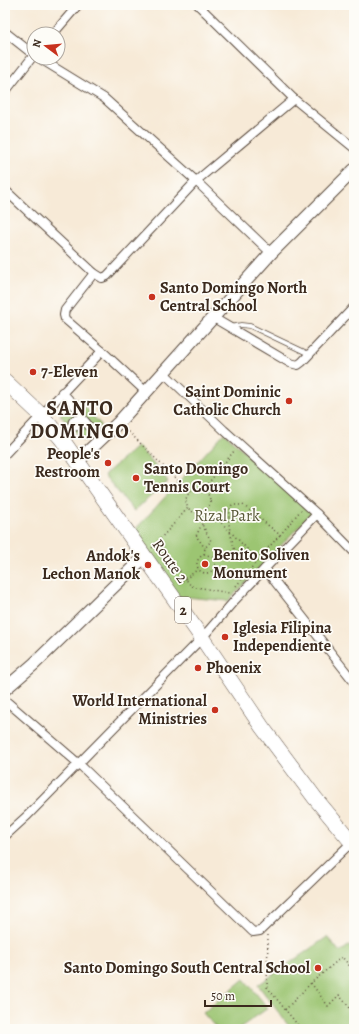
<svg xmlns="http://www.w3.org/2000/svg" width="359" height="1034" font-family="Alegreya,serif">
<style>
.green{fill:#9cc572;stroke:#6c7848}
.lines{fill:none;stroke-linecap:round;stroke-linejoin:round}
.lane-casing{stroke:#57473a;stroke-width:5.5}
.street-casing{stroke:#57473a;stroke-width:10}
.secondary-casing{stroke:#57473a;stroke-width:14}
.highway-casing{stroke:#57473a;stroke-width:16}
.path{stroke:#57473a;stroke-width:1.5;stroke-dasharray:1 3;stroke-linecap:butt}
.lane{stroke:#fff;stroke-width:4}
.street{stroke:#fff;stroke-width:8}
.secondary{stroke:#fff;stroke-width:12}
.highway{stroke:#fff;stroke-width:15}
.poi-dot{fill:#c8321e;stroke:#fdfcf7;stroke-width:1.5}
.labels{text-anchor:middle;dominant-baseline:central;stroke-width:3.5;stroke-linejoin:round;paint-order:stroke}
.shield{fill:#fdfcf7;stroke:#75695f;stroke-width:1}
.shield-label{font-size:15px;font-weight:bold;fill:#3b2a1e}
.poi-label{font-size:16px;font-weight:bold;fill:#3b2a1e;stroke:#fdfcf7;text-anchor:start}
.park-label{font-size:16px;fill:#585837;stroke:#fdfcf7}
.street-label{font-size:16px;fill:#3b2a1e;stroke:#fdfcf7}
.district-label{font-size:20px;font-weight:bold;letter-spacing:1px;fill:#3b2a1e;stroke:#fdfcf7}
</style>
<rect width="100%" height="100%" fill="#fdfcf7"/>
<filter id="ink" filterUnits="userSpaceOnUse"><feTurbulence type="fractalNoise" baseFrequency=".025" numOctaves="2"/><feDisplacementMap in="SourceGraphic" scale="8" xChannelSelector="R" yChannelSelector="G"/><feConvolveMatrix kernelMatrix="1 2 1 2 8 2 1 2 1" color-interpolation-filters="sRGB"/></filter>
<filter id="wash" filterUnits="userSpaceOnUse"><feTurbulence type="fractalNoise" baseFrequency=".012" numOctaves="4" result="noise"/><feDisplacementMap in="SourceGraphic" scale="16" xChannelSelector="R" yChannelSelector="G"/><feGaussianBlur stdDeviation="0.9" result="paint"/><feColorMatrix in="noise" values="0 0 0 0 0 0 0 0 0 0 0 0 0 0 0 0 0 1.4 0 .05"/><feComposite in="paint" operator="in"/></filter>
<g filter="url(#wash)">
<rect width="100%" height="100%" fill="#f7ead7"/>
<!-- green -->
<g class="green">
<polygon points="78,399 101,425 84,441 60,415"/>
<polygon points="224,433 312,513 228,601 176,596 133,532"/>
<polygon points="138,446 168,481 134,511 104,475"/>
<polygon points="327,937 340,952 354,942 354,1029 291,1029 258,985"/>
<polygon points="244,979 268,1008 238,1029 217,1029 203,1013"/>
</g>
</g>
<g filter="url(#ink)">
<g class="lines">
<defs>
<polyline id="lane" points="230,327 241,325 250,326 309,354"/>
<g id="street">
<polyline points="198,5 294,99 354,148"/>
<polyline points="5,32 34,55"/>
<polyline points="53,34 78,5"/>
<polyline points="39,58 104,98 196,181 271,253"/>
<polyline points="5,92 34,55"/>
<polyline points="5,190 94,273 102,278 107,276 196,181 294,99"/>
<polyline points="94,273 65,310 64,315 65,319 102,351"/>
<polyline points="212,317 290,363 298,365 302,362 354,307"/>
<polyline points="163,372 224,430 317,514 354,552"/>
<polyline points="62,392 82,414"/>
<polyline points="83,419 101,440"/>
<circle cx="76" cy="423" r="3.5"/>
<polyline points="60,436 73,425"/>
<polyline points="5,454 102,351 145,391"/>
<polyline points="265,569 354,682"/>
<polyline points="5,700 79,764 253,932 260,931 353,841"/>
<polyline points="5,836 28,815 202,638 235,600 317,514"/>
</g>
<g id="secondary">
<polyline points="78,461 119,422 271,253 354,170"/>
<polyline points="5,689 34,664 145,556"/>
</g>
<polyline id="highway" points="5,381 41,415 61,438 202,638 262,727 315,798 354,845"/>
</defs>
<!-- lane casing -->
<use href="#lane" class="lane-casing"/>
<!-- street casing -->
<use href="#street" class="street-casing"/>
<!-- secondary casing -->
<use href="#secondary" class="secondary-casing"/>
<!-- highway casing -->
<use href="#highway" class="highway-casing"/>
<!-- path -->
<g class="path">
<polyline points="126,429 189,492"/>
<circle cx="198" cy="501" r="12"/>
<polyline points="203,490 234,451"/>
<path d="M207,509C224,525 241,542 257,560L280,535L243,505H232C225,518 231,536 235,551L251,553"/>
<polyline points="199,514 203,526 211,541 205,548 204,555"/>
<polyline points="202,524 196,536 205,548"/>
<polyline points="280,535 301,510"/>
<polyline points="158,542 191,586 229,593"/>
<polyline points="152,548 188,508"/>
<circle cx="206" cy="564" r="9"/>
<polyline points="179,584 198,569"/>
<polyline points="236,586 258,560"/>
<polyline points="268,935 267,987 301,1029"/>
<polyline points="311,983 328,1006 339,995 354,1013"/>
<polyline points="285,1010 311,983 342,957 354,971"/>
</g>
<!-- lane -->
<use href="#lane" class="lane"/>
<!-- street -->
<use href="#street" class="street"/>
<!-- secondary -->
<use href="#secondary" class="secondary"/>
<!-- highway -->
<use href="#highway" class="highway"/>
</g>
</g>
<!-- markers -->
<g class="poi-dot">
<circle cx="152" cy="297" r="4"/>
<circle cx="33" cy="372" r="4"/>
<circle cx="289" cy="401" r="4"/>
<circle cx="108" cy="463" r="4"/>
<circle cx="136" cy="478" r="4"/>
<circle cx="205" cy="564" r="4"/>
<circle cx="148" cy="565" r="4"/>
<circle cx="225" cy="637" r="4"/>
<circle cx="198" cy="668" r="4"/>
<circle cx="215" cy="710" r="4"/>
<circle cx="318" cy="968" r="4"/>
</g>
<g class="labels">
<!-- shield labels -->
<rect class="shield" x="175" y="597" width="16" height="26" rx="3"/>
<g class="shield-label">
<text x="183" y="610">2</text>
</g>
<!-- poi labels -->
<g class="poi-label">
<text x="160" y="288">Santo Domingo North<tspan x="160" dy="18">Central School</tspan></text>
<text x="41" y="372">7-Eleven</text>
<text x="281" y="392" text-anchor="end">Saint Dominic<tspan x="281" dy="18">Catholic Church</tspan></text>
<text x="100" y="454" text-anchor="end">People's<tspan x="100" dy="18">Restroom</tspan></text>
<text x="144" y="469">Santo Domingo<tspan x="144" dy="18">Tennis Court</tspan></text>
<text x="213" y="555">Benito Soliven<tspan x="213" dy="18">Monument</tspan></text>
<text x="140" y="556" text-anchor="end">Andok's<tspan x="140" dy="18">Lechon Manok</tspan></text>
<text x="233" y="628">Iglesia Filipina<tspan x="233" dy="18">Independiente</tspan></text>
<text x="206" y="668">Phoenix</text>
<text x="207" y="701" text-anchor="end">World International<tspan x="207" dy="18">Ministries</tspan></text>
<text x="310" y="968" text-anchor="end">Santo Domingo South Central School</text>
</g>
<!-- park labels -->
<g class="park-label">
<text x="227" y="516">Rizal Park</text>
</g>
<!-- street labels -->
<g class="street-label">
<text transform="translate(170 561) rotate(55)">Route 2</text>
</g>
<!-- district labels -->
<g class="district-label">
<text x="80" y="408">SANTO<tspan x="80" dy="23">DOMINGO</tspan></text>
</g>
</g>
<!-- margin -->
<rect width="359" height="1034" fill="none" stroke="#fdfcf7" stroke-width="20"/>
<!-- north arrow -->
<g transform="translate(46 46) rotate(286)"><circle r="19" fill="#fdfcf7" stroke="#afa8a0"/>
<path d="M0-3L7 15L0 10L-7 15Z" fill="#c8321e"/>
<text y="-6" font-size="11" font-weight="bold" text-anchor="middle" fill="#3b2a1e">N</text>
</g>
<!-- scale -->
<path d="M205 1000v6h66v-6" fill="none" stroke="#3b2a1e" stroke-width="2"/>
<text x="211" y="1000" font-size="12" fill="#3b2a1e" stroke="#fdfcf7" stroke-width="3" paint-order="stroke">50 m</text>
</svg>
